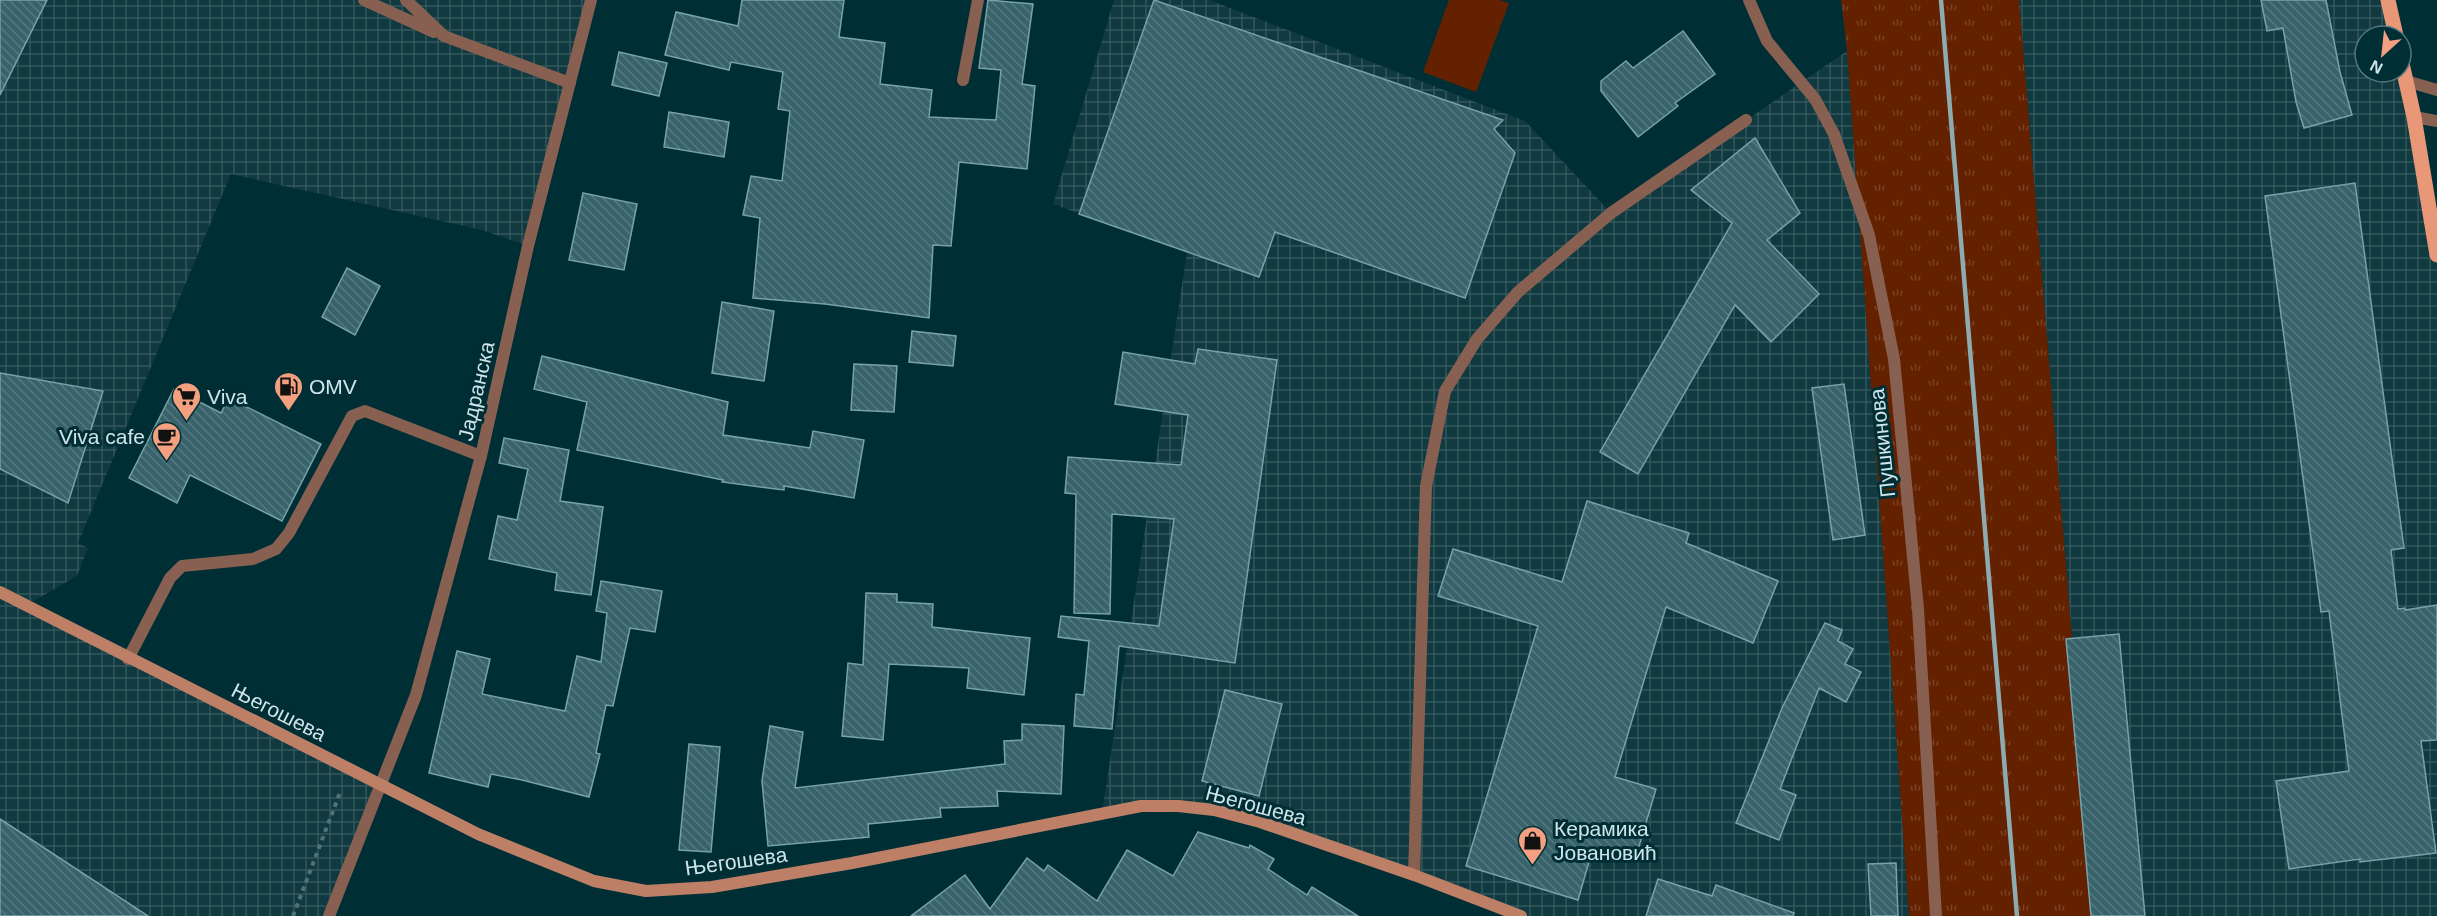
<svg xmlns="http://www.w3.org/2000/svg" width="2437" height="916" font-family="Arial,sans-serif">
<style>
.industrial{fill:url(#industrial-grid)}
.grass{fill:url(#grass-tufts)}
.pitch{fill:#642100}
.building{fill:url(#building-back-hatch);stroke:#77a2aa;stroke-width:1.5}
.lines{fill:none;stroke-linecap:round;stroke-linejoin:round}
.path{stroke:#4f7379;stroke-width:4;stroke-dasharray:4.5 4.5;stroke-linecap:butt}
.lane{stroke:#886051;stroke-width:12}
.street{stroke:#886051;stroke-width:12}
.secondary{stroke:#be7f67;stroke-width:12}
.primary{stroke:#e89777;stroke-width:15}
.rail{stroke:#8eabb0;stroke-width:4.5}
.labels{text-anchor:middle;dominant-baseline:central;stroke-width:6;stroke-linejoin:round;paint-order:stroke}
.poi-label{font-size:21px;fill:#cfe5e9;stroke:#002e35;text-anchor:start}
.street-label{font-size:21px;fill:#cfe5e9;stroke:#002e35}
</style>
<defs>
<pattern id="industrial-grid" width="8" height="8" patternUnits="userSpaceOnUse" patternTransform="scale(1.5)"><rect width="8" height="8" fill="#103a40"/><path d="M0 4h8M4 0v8" fill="none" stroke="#32565c"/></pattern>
<pattern id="grass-tufts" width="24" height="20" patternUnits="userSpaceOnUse" patternTransform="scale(1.5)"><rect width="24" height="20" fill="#642100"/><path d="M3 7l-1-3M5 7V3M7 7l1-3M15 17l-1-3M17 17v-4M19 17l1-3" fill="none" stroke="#794125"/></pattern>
<pattern id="building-back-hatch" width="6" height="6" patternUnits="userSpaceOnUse" patternTransform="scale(1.5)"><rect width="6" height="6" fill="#39636b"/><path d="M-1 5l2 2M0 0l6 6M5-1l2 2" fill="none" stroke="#557980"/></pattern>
</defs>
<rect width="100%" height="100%" fill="#002e35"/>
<!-- industrial -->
<g class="industrial">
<polygon points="0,0 591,0 528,246 482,230 231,174 78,543 88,548 77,576 27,605 382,786 329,916 0,916"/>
<polygon points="1114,0 1209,0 1525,121 1611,213 1847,51 1909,916 1521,916 1260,822 1178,806 1102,813 1187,252 1053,204"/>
<polygon points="2019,0 2388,0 2396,36 2365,36 2365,72 2401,72 2437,255 2437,916 2095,916"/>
</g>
<!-- grass -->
<polygon class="grass" points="1841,0 2019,0 2095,916 1909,916 1847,51"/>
<!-- pitch -->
<polygon class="pitch" points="1449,0 1499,0 1509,3 1476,92 1423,72"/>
<!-- building -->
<g class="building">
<polygon points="0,0 47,0 0,95"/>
<polygon points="742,0 844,0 839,37 885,43 880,84 932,90 929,117 996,120 1001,70 979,68 988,0 1033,4 1022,84 1035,86 1027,169 959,162 951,246 933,245 929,318 825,304 753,298 760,218 743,215 751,176 782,181 790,111 778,109 783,72 731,62 729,70 665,55 676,12 738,26"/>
<polygon points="1154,0 1503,120 1494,129 1515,153 1465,298 1275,232 1259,277 1079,214"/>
<polygon points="2261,0 2326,0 2340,72 2352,115 2304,128 2296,102 2283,28 2267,31"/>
<polygon points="1683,31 1715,74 1675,103 1678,106 1638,137 1601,91 1601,81 1626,61 1633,68"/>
<polygon points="619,52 667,63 659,96 612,85"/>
<polygon points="669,112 729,122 724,157 664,147"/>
<polygon points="1755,138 1800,213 1767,240 1819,294 1771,342 1735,305 1638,474 1600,452 1732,223 1691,190"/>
<polygon points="2355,183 2404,548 2391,550 2398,609 2405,608 2405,610 2437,605 2437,740 2421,741 2436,853 2360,862 2360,859 2289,869 2276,781 2349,771 2329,611 2321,612 2265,196"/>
<polygon points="583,193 637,204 624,270 569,260"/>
<polygon points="347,268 380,286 355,335 322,317"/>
<polygon points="722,302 774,311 764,381 712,373"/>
<polygon points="912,331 956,336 953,366 909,362"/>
<polygon points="1198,349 1277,360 1235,663 1119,646 1112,729 1074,726 1076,694 1084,695 1089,641 1058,637 1061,616 1159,626 1174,519 1112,514 1110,614 1074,613 1076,494 1065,493 1068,457 1181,465 1188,415 1115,404 1123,352 1195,364"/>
<polygon points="542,356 728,402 723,435 810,448 813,431 864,440 854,498 784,486 784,490 722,482 723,480 577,450 587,402 534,389"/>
<polygon points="854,364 897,366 894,412 851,410"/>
<polygon points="0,373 103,391 68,503 0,469"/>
<polygon points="1844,384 1865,535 1833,540 1812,388"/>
<polygon points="174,389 221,413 229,398 321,444 282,521 190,475 177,503 129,478"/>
<polygon points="504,438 569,450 560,501 603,507 591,595 555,590 557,573 489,559 498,516 517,520 528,469 499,463"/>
<polygon points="1587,501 1689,533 1686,543 1778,581 1753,643 1666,607 1615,777 1656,789 1635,860 1593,848 1578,900 1466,866 1538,626 1438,596 1453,549 1562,582"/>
<polygon points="601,581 662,591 655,632 630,628 613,706 606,705 596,753 600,754 589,797 522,780 491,774 488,787 429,773 457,651 490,659 482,694 565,711 577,656 601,662 607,613 596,611"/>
<polygon points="866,593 897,594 897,602 933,604 932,627 1030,638 1024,695 967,688 969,668 889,664 883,740 842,736 848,663 863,665"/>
<polygon points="1825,623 1842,630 1838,641 1853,649 1845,664 1861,672 1846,702 1819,688 1780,789 1796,795 1779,840 1736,823 1782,708"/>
<polygon points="2119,634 2145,916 2091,916 2066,639"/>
<polygon points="1225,690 1282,704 1259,796 1202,781"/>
<polygon points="1022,724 1064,726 1061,794 997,791 998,806 940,808 941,817 868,824 869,837 768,846 762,781 770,726 803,732 795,788 1005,764 1004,741 1022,740"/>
<polygon points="689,744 720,747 711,852 679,850"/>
<polygon points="0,819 148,916 0,916"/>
<polygon points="1198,832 1249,848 1250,845 1274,859 1268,869 1307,895 1312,887 1358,916 911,916 965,875 990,909 1027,858 1044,871 1048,865 1097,901 1127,850 1173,876"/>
<polygon points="1896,863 1898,916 1871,916 1868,864"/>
<polygon points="1658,879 1712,896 1716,885 1794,913 1793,916 1646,916"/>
</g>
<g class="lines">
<!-- path -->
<polyline class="path" points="293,916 341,790"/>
<!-- lane -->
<g class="lane">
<polyline points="364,0 434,32"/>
<polyline points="406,0 444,36 570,83"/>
<polyline points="1749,0 1767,41 1815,99 1834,134 1869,235 1894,359 1918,609 1936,916"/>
<polyline points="963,80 978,0"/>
<polyline points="128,659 170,578 182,566 253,559 276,549 289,533 352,416 365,411 481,456"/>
<polyline points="1414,875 1426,486 1445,391 1477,339 1518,292 1611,213 1746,120"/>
</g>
<!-- street -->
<g class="street">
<polyline points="2406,81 2437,90"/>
<polyline points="2414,117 2437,121"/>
<polyline points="329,916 416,695 481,456 528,246 591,0"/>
</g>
<!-- secondary -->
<polyline class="secondary" points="0,592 478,834 594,881 646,891 712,887 852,863 1141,806 1178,806 1214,810 1260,822 1414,875 1521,916"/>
<!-- primary -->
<g class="primary">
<polyline points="2388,0 2396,36"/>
<polyline points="2401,59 2414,117 2437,255"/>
</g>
<!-- rail -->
<polyline class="rail" points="1941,0 2017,916"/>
</g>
<!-- icons -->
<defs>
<symbol id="fuel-pin" viewBox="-11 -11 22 30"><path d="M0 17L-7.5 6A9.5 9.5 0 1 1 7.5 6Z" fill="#f2a080" stroke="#002e35"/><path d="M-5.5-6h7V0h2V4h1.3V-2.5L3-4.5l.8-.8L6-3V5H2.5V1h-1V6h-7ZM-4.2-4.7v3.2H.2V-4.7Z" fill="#111"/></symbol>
<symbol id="supermarket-pin" viewBox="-11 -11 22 30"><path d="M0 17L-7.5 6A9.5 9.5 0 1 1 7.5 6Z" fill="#f2a080" stroke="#002e35"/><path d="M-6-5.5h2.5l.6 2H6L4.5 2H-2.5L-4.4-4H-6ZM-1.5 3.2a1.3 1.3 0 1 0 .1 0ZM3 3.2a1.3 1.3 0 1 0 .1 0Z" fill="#111"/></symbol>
<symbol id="cafe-pin" viewBox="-11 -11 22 30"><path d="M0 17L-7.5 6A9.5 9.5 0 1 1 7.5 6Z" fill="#f2a080" stroke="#002e35"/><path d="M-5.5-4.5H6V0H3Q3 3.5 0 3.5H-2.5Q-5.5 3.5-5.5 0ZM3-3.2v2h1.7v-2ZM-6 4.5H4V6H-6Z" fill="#111"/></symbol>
<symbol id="shop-pin" viewBox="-11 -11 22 30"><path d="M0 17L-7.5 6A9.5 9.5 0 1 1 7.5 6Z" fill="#f2a080" stroke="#002e35"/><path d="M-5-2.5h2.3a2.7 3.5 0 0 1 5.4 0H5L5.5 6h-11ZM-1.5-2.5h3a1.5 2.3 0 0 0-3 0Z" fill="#111"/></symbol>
</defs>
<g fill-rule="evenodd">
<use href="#fuel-pin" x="272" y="370" width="33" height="45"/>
<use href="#supermarket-pin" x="170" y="380" width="33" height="45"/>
<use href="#cafe-pin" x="150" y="420" width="33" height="45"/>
<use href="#shop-pin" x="1516" y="824" width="33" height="45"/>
</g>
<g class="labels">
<!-- poi labels -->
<g class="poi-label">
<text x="309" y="386">OMV</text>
<text x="207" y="396">Viva</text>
<text x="145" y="436" text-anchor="end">Viva cafe</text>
<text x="1554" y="828">Керамика<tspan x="1554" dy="24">Јовановић</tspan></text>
</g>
<!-- street labels -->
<g class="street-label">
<text transform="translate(476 391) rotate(-77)">Јадранска</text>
<text transform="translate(1882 443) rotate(-96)">Пушкинова</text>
<text transform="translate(279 712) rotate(27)">Његошева</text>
<text transform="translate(1256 805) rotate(15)">Његошева</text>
<text transform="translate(736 861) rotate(-8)">Његошева</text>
</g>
</g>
<!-- north arrow -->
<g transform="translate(2383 54) rotate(207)"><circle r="28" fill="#002e35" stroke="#53777d" stroke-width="1.5"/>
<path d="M0-4.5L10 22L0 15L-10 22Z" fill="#f2a080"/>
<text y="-9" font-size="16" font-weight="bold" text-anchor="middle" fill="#cfe5e9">N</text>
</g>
</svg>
